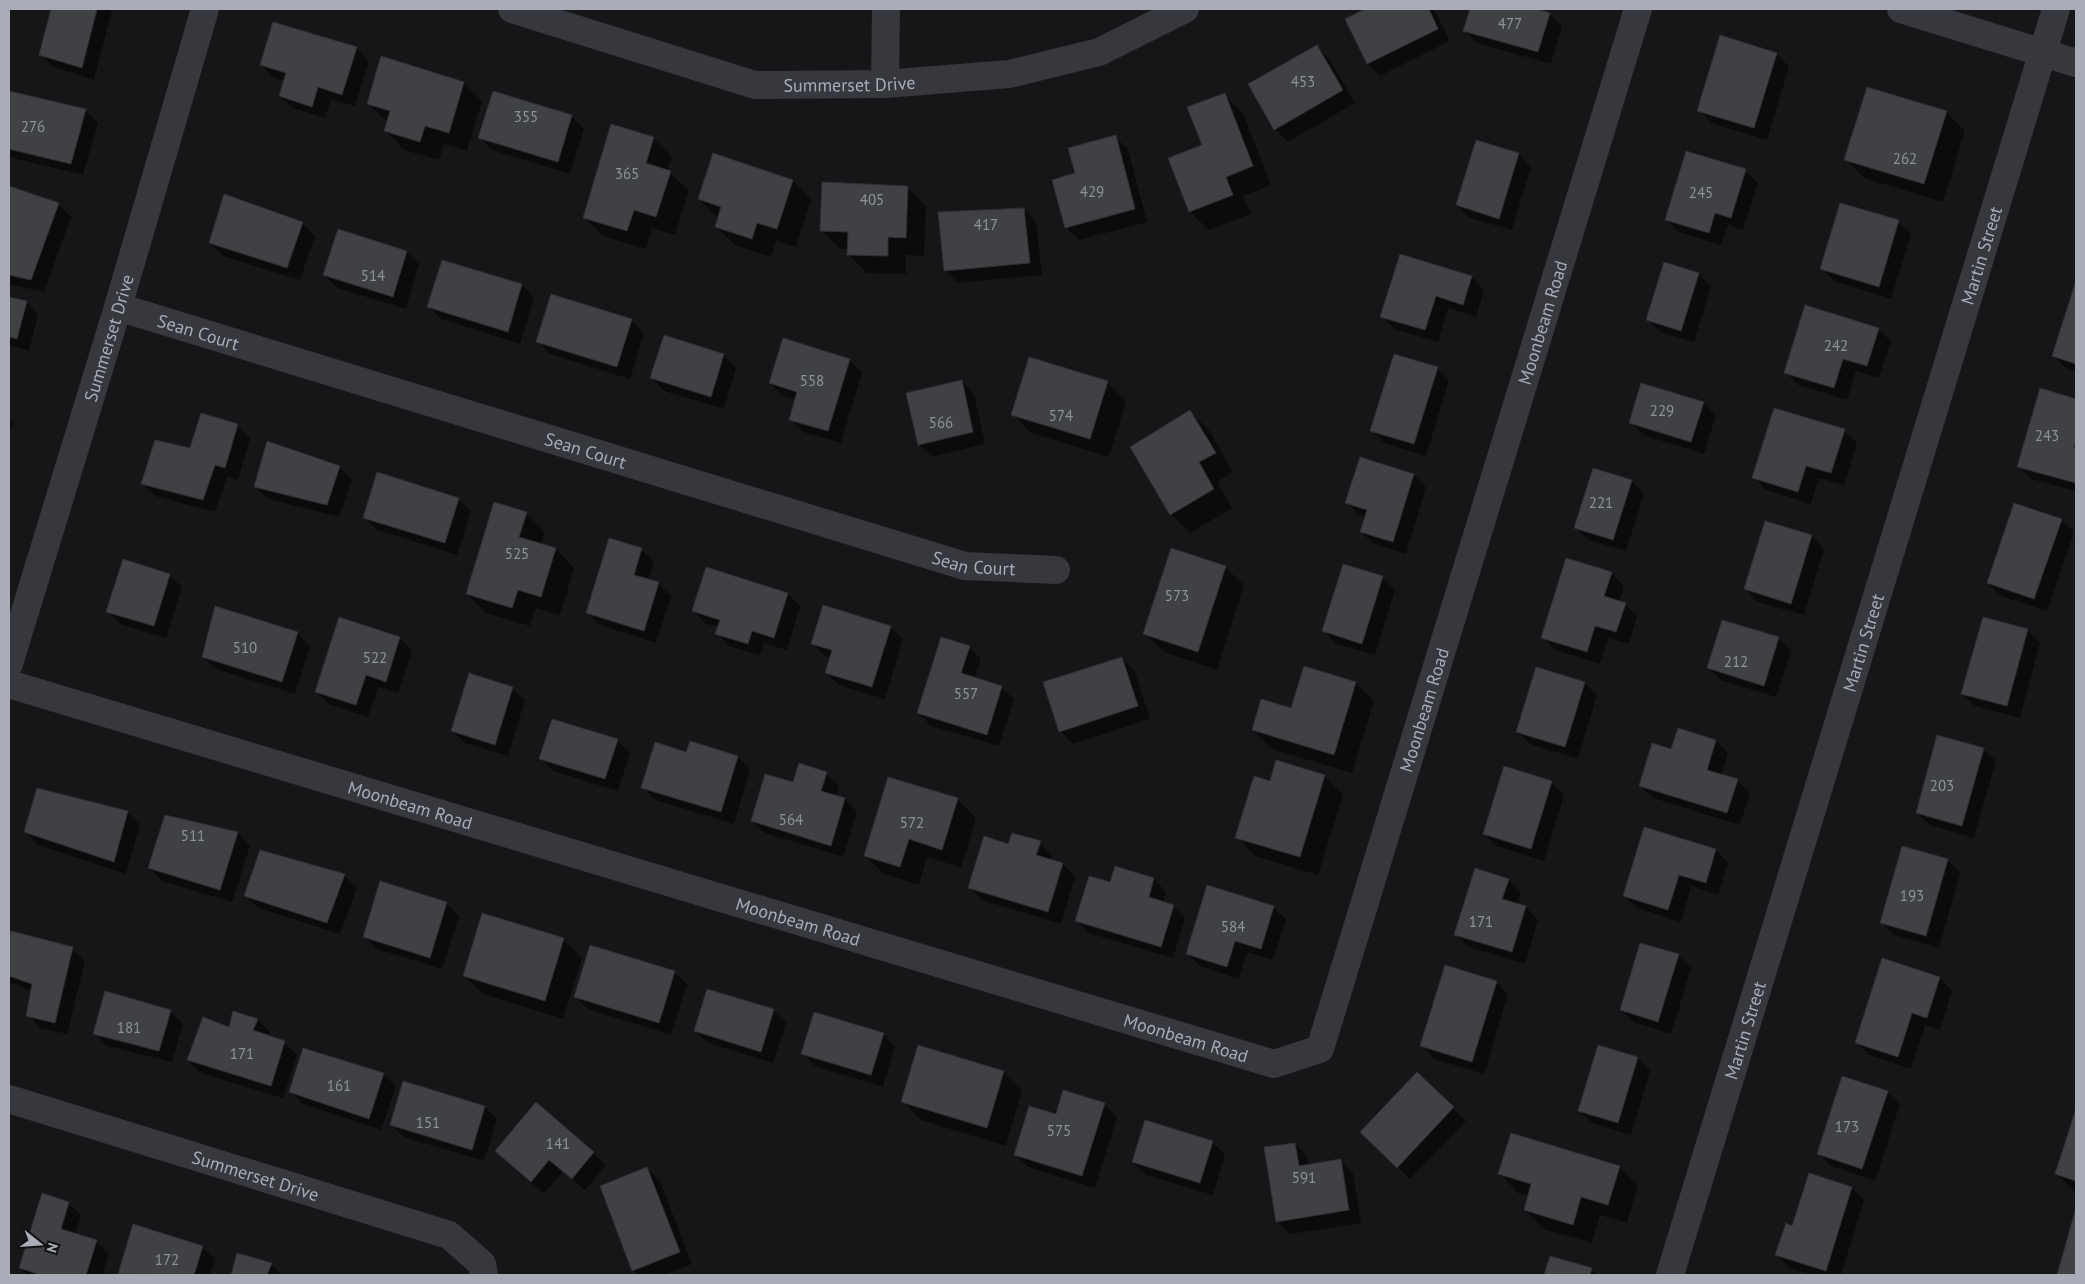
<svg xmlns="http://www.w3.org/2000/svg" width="2085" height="1284" font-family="'PT Sans',sans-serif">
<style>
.shadow{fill:#0007}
.building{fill:#404145;stroke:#303034}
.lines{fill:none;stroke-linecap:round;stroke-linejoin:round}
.minor{stroke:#37383d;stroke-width:28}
.labels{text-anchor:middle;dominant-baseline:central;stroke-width:4;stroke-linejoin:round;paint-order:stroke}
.number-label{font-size:15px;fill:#8e929b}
.street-label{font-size:18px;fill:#a8adb8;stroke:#111113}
</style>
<rect width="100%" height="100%" fill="#161618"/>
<!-- shadow -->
<g class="shadow">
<polygon points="52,9 111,9 112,11 94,80 53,67 41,54"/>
<polygon points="769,9 797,9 770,10"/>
<polygon points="1368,9 1434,9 1450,41 1380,76 1368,64 1346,19"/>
<polygon points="1471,9 1532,9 1549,14 1562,26 1551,64 1477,43 1465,31"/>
<polygon points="1317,46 1329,59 1355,103 1288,142 1275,129"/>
<polygon points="356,48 369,61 355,106 331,99 325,118 293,108 280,96 285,81 274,78 261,65"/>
<polygon points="1777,54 1789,67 1767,140 1711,123 1699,110"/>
<polygon points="464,83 482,101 467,151 444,144 439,160 404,150 386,131 387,122 368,103"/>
<polygon points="9,93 86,111 98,123 83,175 9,157"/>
<polygon points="1224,94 1243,113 1271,185 1243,196 1251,214 1209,230 1190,212 1170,159 1203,146"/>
<polygon points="1946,112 1965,131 1943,202 1864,178 1846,159"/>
<polygon points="571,116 584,129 570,174 492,150 480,138"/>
<polygon points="1115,137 1128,149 1147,222 1079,240 1066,227 1076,174"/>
<polygon points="653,138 672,157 667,171 689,190 675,235 652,228 646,249 603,236 584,217"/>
<polygon points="1518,154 1531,167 1512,230 1470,218 1457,205"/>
<polygon points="1745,171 1758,183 1743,230 1728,225 1721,245 1679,232 1666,219"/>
<polygon points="793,181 811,199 796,247 776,241 771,257 735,245 716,227 718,218 699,199"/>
<polygon points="907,187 926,206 924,256 906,255 906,274 867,273 848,254 848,249 840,249 821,230"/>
<polygon points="9,188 59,204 71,217 44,292 9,284"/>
<polygon points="1841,204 1899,222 1911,234 1891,299 1834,281 1822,268"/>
<polygon points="1024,209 1036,222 1042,275 958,283 946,271"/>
<polygon points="302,223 315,236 300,280 223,256 210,243"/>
<polygon points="407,252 419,264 406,309 337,288 325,275"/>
<polygon points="1698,274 1711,286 1694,342 1660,332 1648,320"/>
<polygon points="1472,277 1484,290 1476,317 1448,308 1438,342 1394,329 1382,316"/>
<polygon points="522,285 534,298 520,344 441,319 429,307"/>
<polygon points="2076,286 2076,371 2066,368 2054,356"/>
<polygon points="9,299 26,302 38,315 29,351 9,345"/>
<polygon points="631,320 644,333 630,379 550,354 538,342"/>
<polygon points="1878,329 1891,341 1879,378 1856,371 1847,400 1798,385 1786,372"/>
<polygon points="664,337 724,355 736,368 724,409 664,391 652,378"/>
<polygon points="849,360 862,372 841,443 803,432 791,420 796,400 783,396 770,383"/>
<polygon points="1437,368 1449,380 1426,456 1384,443 1372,431"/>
<polygon points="962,381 974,394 985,444 932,457 919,444"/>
<polygon points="1107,382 1126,401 1109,457 1031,433 1013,414"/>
<polygon points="2040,390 2076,400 2076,491 2031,479 2019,466"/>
<polygon points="1703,403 1716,415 1704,454 1643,435 1630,422"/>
<polygon points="1190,412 1209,430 1233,472 1217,482 1232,508 1190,533 1171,514 1132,447"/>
<polygon points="9,419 13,423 9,434"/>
<polygon points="237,426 250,438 238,480 227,477 215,512 155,496 143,484 190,449"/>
<polygon points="1844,431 1857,443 1844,485 1819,478 1811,504 1766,490 1754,478"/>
<polygon points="268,442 340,468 352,480 339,517 268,499 255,487"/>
<polygon points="1414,475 1426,487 1406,554 1374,544 1361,532 1366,517 1359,515 1347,503"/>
<polygon points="1632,481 1644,494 1626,551 1588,540 1576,527"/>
<polygon points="458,499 471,511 457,555 377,530 364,517"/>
<polygon points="526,513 545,532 541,544 556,549 574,568 560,615 536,608 530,626 486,613 467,594"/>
<polygon points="2061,520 2074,532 2047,611 2001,596 1988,583"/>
<polygon points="1766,522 1812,536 1824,549 1804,615 1758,602 1746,589"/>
<polygon points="641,549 654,562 648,580 658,583 671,596 656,643 600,625 587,613"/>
<polygon points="1225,567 1244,585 1217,670 1164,652 1145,634"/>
<polygon points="1611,573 1624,586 1619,602 1625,604 1637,616 1629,644 1608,638 1600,664 1555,650 1543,638"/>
<polygon points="169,575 182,587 166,638 120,624 108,612"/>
<polygon points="1382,577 1395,590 1375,655 1336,644 1324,631"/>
<polygon points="788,594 800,606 787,650 764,643 760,655 729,646 717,633 719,627 706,624 694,611"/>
<polygon points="340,619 400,638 412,651 398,693 378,687 368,717 329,704 316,692"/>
<polygon points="890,627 903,639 885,699 839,685 826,673 831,658 825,656 812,643"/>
<polygon points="2027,630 2040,643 2020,718 1975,706 1963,694"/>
<polygon points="297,633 310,646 295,694 216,669 203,657"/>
<polygon points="1778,638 1791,651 1776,697 1721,680 1708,668"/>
<polygon points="969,647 981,659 975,679 1001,687 1014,699 999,746 931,726 919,713"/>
<polygon points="1122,658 1135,671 1150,719 1073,744 1060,731"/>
<polygon points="1356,683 1374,701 1352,773 1272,749 1253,730 1292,710"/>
<polygon points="1584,683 1597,695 1578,759 1530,744 1518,732"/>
<polygon points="512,688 525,700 508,756 465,743 452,731"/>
<polygon points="617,740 630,753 618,791 553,771 541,759"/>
<polygon points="1716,741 1728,753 1721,776 1737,780 1750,793 1740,825 1653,798 1640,786 1672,751"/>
<polygon points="1983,749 1996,761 1974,838 1930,825 1917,813"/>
<polygon points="687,754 738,757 750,769 734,824 655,800 643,787"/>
<polygon points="826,773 839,786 836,796 845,799 857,812 843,857 765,833 752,821 794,784"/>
<polygon points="1324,776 1343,795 1318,875 1255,856 1237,837 1271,783"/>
<polygon points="1551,782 1564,795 1544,861 1497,846 1484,834"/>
<polygon points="957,799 976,818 961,868 927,857 919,885 884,874 865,856"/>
<polygon points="127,812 140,825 126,874 38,845 25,832"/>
<polygon points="166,816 238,833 250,846 232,902 162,881 150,868"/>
<polygon points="1645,829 1716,850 1728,863 1718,895 1691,886 1681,922 1637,908 1625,896"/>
<polygon points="1040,843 1052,855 1051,861 1063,864 1075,877 1061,924 982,900 969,887 1009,845"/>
<polygon points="1903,847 1948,860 1960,873 1939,948 1894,935 1881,922"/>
<polygon points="1115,868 1154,879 1166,892 1163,903 1173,906 1185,918 1173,958 1089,933 1077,921 1111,884"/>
<polygon points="344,875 357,888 340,934 258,908 246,896"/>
<polygon points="1508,880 1521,892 1517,905 1526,907 1538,920 1525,964 1468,947 1456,934"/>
<polygon points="446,903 459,916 442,969 377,949 364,937"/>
<polygon points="1273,907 1286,919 1273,960 1247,952 1239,979 1200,966 1187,954"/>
<polygon points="12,932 72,949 85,961 67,1034 40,1028 28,1015 32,991 9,982 9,942"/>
<polygon points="563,939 582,958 563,1019 483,994 464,975"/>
<polygon points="1678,955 1691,968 1671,1034 1634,1022 1621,1010"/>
<polygon points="674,972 687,984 671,1035 588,1009 576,997"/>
<polygon points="1940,978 1952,991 1940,1030 1925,1025 1911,1069 1869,1055 1857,1043"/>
<polygon points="1496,982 1508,994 1484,1074 1434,1059 1422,1046"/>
<polygon points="773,1010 786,1023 773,1063 708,1043 695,1031"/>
<polygon points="170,1011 183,1024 172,1062 107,1046 95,1034"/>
<polygon points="258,1020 270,1032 268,1036 284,1042 297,1055 283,1098 200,1073 188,1060 229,1028"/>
<polygon points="883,1034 895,1047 883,1087 815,1066 803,1054"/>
<polygon points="919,1047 1004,1073 1022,1091 1006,1146 921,1120 902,1101"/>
<polygon points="1638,1058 1650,1071 1631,1135 1592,1123 1579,1111"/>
<polygon points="383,1074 396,1086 381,1130 303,1104 291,1092"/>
<polygon points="1417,1074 1466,1121 1410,1179 1375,1145"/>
<polygon points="1887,1092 1900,1104 1875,1181 1831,1166 1818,1153"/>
<polygon points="1104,1104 1117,1117 1095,1188 1028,1167 1016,1155 1057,1116"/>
<polygon points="485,1107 497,1119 484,1161 404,1137 391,1124"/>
<polygon points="2076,1113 2076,1193 2057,1174"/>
<polygon points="1212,1142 1225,1154 1213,1195 1146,1175 1133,1162"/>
<polygon points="1295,1144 1307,1157 1309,1166 1340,1161 1353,1173 1361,1223 1290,1234 1277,1221"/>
<polygon points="496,1151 593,1153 606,1165 585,1190 563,1171 544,1194"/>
<polygon points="1619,1167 1638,1185 1627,1223 1600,1215 1592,1243 1544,1229 1525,1210 1529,1196 1518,1193 1500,1174"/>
<polygon points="647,1168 660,1181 692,1264 664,1275 638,1275 633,1270"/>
<polygon points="1852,1188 1864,1200 1841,1275 1813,1275 1789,1268 1777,1255 1793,1227"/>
<polygon points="68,1203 81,1215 75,1235 96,1241 109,1254 102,1275 27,1275 20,1268"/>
<polygon points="2076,1213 2076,1275 2058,1275"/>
<polygon points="202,1247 215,1259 210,1275 119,1274"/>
<polygon points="237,1254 271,1264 282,1275 232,1275"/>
<polygon points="1551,1258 1591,1269 1597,1275 1545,1275"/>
</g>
<!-- building -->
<g class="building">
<polygon points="51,9 97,9 82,68 39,55"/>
<polygon points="1365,9 1429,9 1438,29 1367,64 1345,19"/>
<polygon points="1470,9 1537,9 1550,13 1538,52 1463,31"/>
<polygon points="273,22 357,47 342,95 318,87 312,107 279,96 286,73 260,65"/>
<polygon points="1720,35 1777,53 1754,128 1697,111"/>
<polygon points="1317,45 1343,90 1274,130 1248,84"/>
<polygon points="381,56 464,82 449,133 425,126 420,142 384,131 390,111 367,104"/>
<polygon points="1867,87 1947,111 1924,184 1844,160"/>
<polygon points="9,91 86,109 71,164 9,149"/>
<polygon points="493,91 572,115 558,162 478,138"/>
<polygon points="1225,93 1253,166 1226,177 1233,195 1189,212 1168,158 1202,145 1187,107"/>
<polygon points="611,124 654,137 646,163 671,171 656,217 634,210 627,231 583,218"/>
<polygon points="1116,135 1135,209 1065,228 1052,180 1075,173 1068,148"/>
<polygon points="1476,140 1519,153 1499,219 1456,205"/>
<polygon points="1686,151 1746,169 1731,218 1715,213 1709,233 1665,220"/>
<polygon points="713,153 793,180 777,229 757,223 752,239 715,227 721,207 698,199"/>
<polygon points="822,182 908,186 906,238 888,237 888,256 847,255 848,232 820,231"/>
<polygon points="9,186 59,203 31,280 9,275"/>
<polygon points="224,194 303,222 287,268 209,243"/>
<polygon points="1840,203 1899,220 1879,287 1820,269"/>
<polygon points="1024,208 1030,263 944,271 938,212"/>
<polygon points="338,229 407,251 393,297 323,275"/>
<polygon points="1400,254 1472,276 1463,305 1436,296 1425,330 1380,317"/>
<polygon points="442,260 522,284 508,332 427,307"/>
<polygon points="1664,262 1699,273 1681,331 1646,320"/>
<polygon points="2076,281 2076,364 2052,356"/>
<polygon points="551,294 632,319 617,367 536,342"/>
<polygon points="9,297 27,301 17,339 9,337"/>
<polygon points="1805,305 1879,328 1867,366 1843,359 1834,388 1784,373"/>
<polygon points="664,335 724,354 711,397 650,378"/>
<polygon points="783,338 850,359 828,431 789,420 797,392 769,383"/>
<polygon points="1394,354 1438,367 1414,444 1370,431"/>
<polygon points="1029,357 1108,381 1090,439 1011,415"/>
<polygon points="962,380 973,432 918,445 906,393"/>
<polygon points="1641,383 1704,402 1691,442 1629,423"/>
<polygon points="2040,388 2076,399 2076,440 2074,447 2076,448 2076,483 2017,467"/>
<polygon points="1774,408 1845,429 1831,473 1806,466 1798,492 1752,478"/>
<polygon points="1190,410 1216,453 1199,462 1214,489 1170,515 1130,447"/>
<polygon points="201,413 238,424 225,468 215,465 203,500 141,484 155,440 190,448"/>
<polygon points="267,441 340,466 327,505 254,487"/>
<polygon points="1360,457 1414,474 1393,542 1360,532 1367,510 1345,503"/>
<polygon points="1593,468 1632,480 1613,540 1574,528"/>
<polygon points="377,472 459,498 445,543 363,518"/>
<polygon points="494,502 527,512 519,537 556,548 541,597 518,590 512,608 466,594"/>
<polygon points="2014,503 2062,519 2034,599 1987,583"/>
<polygon points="1765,521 1812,535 1791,604 1744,589"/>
<polygon points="609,538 642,548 634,575 659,582 644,631 586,613"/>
<polygon points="1171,548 1226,566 1198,652 1143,634"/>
<polygon points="1566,558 1612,572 1604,596 1626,603 1616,632 1595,626 1587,652 1541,638"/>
<polygon points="123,559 170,574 154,626 106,612"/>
<polygon points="1343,564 1383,576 1362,644 1322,631"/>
<polygon points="706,567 788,593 774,638 752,631 748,644 715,634 720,620 692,611"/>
<polygon points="823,605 891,626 872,687 825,673 832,650 811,644"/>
<polygon points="215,606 298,632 282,682 202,657"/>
<polygon points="339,617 400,637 386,682 366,675 356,705 315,692"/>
<polygon points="1983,617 2028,629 2007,706 1961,694"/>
<polygon points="1722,620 1779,637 1764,686 1707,668"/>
<polygon points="941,637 970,646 961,673 1002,686 987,735 917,713"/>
<polygon points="1122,657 1138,706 1059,732 1043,682"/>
<polygon points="1304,666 1356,682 1334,755 1252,730 1261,699 1291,708"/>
<polygon points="1536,667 1585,682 1565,747 1516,732"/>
<polygon points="469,673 513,687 495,745 451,731"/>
<polygon points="552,719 618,739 605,779 539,759"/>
<polygon points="1678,728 1716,740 1707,770 1738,779 1727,813 1639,786 1652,743 1671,749"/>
<polygon points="1937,735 1984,748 1962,826 1916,813"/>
<polygon points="690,741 738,756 721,812 641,788 655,742 686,752"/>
<polygon points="1276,760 1325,775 1300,857 1235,838 1254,776 1270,781"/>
<polygon points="799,763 827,772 821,791 845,798 831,846 751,821 765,774 793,782"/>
<polygon points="1504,766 1552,781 1531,849 1483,834"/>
<polygon points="888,777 958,798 942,850 909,839 900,867 864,856"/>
<polygon points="37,788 128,811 114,862 24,832"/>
<polygon points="165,815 238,832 220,890 148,868"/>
<polygon points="1644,827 1716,849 1706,883 1679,875 1668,910 1623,896"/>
<polygon points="1012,833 1041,841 1036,855 1063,863 1048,912 968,888 984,836 1008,844"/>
<polygon points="1902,846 1948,859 1926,936 1880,923"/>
<polygon points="260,850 345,874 327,923 244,896"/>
<polygon points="1115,866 1154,878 1149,897 1174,905 1161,947 1075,921 1089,876 1110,882"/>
<polygon points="1475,868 1509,879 1502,899 1526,906 1512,952 1454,935"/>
<polygon points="380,881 447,902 430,958 363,937"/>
<polygon points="1207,885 1274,906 1261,949 1235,941 1227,967 1186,954"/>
<polygon points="482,913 564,938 545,1001 463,976"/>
<polygon points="11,931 73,947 55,1023 26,1016 32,984 9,976 9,938"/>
<polygon points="1640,943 1679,954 1658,1022 1620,1010"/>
<polygon points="590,945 675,971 659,1023 574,997"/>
<polygon points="1882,958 1940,977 1927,1018 1912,1013 1898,1057 1855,1043"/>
<polygon points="1445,965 1497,981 1472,1062 1420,1046"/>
<polygon points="707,989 774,1009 761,1052 694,1031"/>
<polygon points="105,991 171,1010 159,1051 93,1034"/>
<polygon points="233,1011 258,1019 253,1030 285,1041 271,1086 187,1060 203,1017 229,1027"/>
<polygon points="814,1012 884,1033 871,1075 801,1054"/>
<polygon points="918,1045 1004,1071 987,1128 901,1102"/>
<polygon points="1598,1045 1638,1057 1618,1123 1578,1111"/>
<polygon points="303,1048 384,1073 369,1119 289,1092"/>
<polygon points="1417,1072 1454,1107 1397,1168 1360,1132"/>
<polygon points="1842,1076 1888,1091 1862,1169 1817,1154"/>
<polygon points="403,1081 485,1106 472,1150 390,1125"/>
<polygon points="1063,1090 1105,1103 1082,1176 1014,1155 1029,1106 1056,1114"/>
<polygon points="536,1102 594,1152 572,1179 549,1160 531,1182 495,1151"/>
<polygon points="2076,1109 2076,1181 2055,1174"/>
<polygon points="1145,1120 1213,1141 1200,1183 1132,1162"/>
<polygon points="1511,1133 1620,1166 1608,1205 1581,1197 1573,1225 1524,1210 1531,1184 1498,1174"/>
<polygon points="1295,1143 1299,1166 1341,1159 1349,1210 1276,1222 1264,1147"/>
<polygon points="647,1167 680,1252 632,1271 600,1186"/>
<polygon points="1809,1173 1852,1187 1826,1271 1775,1255 1786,1223 1792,1226"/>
<polygon points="42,1193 69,1202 61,1229 97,1240 86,1275 41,1275 19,1268"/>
<polygon points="2076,1208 2076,1275 2057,1275"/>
<polygon points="133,1224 203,1246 194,1275 118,1274"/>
<polygon points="237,1253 272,1263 267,1275 231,1275"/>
<polygon points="1550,1256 1592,1268 1590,1275 1544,1275"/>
</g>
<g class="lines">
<!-- minor -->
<g class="minor">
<path id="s1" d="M512,9L755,85L885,84L1009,74L1099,52L1185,9"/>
<polyline points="1901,9 2076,63"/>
<polyline points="885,84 886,9"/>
<path id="s2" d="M118,307L965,566L1056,570"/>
<path id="s3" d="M9,664L118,307L205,9"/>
<path id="s4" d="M9,684L1274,1064L1320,1049L1638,9"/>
<path id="s5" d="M9,1099L449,1235L482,1264L484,1275"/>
<path id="s6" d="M1670,1275L2056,9"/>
</g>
</g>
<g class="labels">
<!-- number labels -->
<g class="number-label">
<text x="1510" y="23">477</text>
<text x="1303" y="81">453</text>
<text x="526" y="116">355</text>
<text x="33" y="126">276</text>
<text x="1905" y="158">262</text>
<text x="627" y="173">365</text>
<text x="1092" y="191">429</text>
<text x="1701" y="192">245</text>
<text x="872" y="199">405</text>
<text x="986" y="224">417</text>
<text x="373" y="275">514</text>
<text x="1836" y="345">242</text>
<text x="812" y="380">558</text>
<text x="1662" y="410">229</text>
<text x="1061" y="415">574</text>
<text x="941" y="422">566</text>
<text x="2047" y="435">243</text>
<text x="1601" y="502">221</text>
<text x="517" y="553">525</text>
<text x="1177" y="595">573</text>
<text x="245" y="647">510</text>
<text x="375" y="657">522</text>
<text x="1736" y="661">212</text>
<text x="966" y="693">557</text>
<text x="1942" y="785">203</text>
<text x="791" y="819">564</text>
<text x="912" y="822">572</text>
<text x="193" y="835">511</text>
<text x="1912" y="895">193</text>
<text x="1481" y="921">171</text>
<text x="1233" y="926">584</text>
<text x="129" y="1027">181</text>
<text x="242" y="1053">171</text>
<text x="339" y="1085">161</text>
<text x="428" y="1122">151</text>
<text x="1847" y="1126">173</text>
<text x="1059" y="1130">575</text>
<text x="558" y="1143">141</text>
<text x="1304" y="1177">591</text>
<text x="167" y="1259">172</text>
</g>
<!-- street labels -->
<g class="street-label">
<text stroke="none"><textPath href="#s1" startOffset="349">Summerset Drive</textPath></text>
<text stroke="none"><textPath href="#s6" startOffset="1066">Martin Street</textPath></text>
<text stroke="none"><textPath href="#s4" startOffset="2129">Moonbeam Road</textPath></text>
<text stroke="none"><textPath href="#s2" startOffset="84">Sean Court</textPath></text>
<text stroke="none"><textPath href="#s3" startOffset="341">Summerset Drive</textPath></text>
<text stroke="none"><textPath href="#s2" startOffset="489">Sean Court</textPath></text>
<text stroke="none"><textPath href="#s2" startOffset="894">Sean Court</textPath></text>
<text stroke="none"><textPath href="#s6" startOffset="661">Martin Street</textPath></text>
<text stroke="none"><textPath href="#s4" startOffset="1724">Moonbeam Road</textPath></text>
<text stroke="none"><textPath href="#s4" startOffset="419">Moonbeam Road</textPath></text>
<text stroke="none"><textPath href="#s4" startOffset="824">Moonbeam Road</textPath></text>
<text stroke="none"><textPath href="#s6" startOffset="256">Martin Street</textPath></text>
<text stroke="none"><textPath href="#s4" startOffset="1229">Moonbeam Road</textPath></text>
<text stroke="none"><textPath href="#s5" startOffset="258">Summerset Drive</textPath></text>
</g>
</g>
<!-- border -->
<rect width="2085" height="1284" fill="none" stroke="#a8adb8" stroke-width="20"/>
<!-- north arrow -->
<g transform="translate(40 1244) rotate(107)" stroke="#111113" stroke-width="4" paint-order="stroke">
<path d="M0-4L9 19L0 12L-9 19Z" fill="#a8adb8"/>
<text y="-8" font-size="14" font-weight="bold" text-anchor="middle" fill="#a8adb8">N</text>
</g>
</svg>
